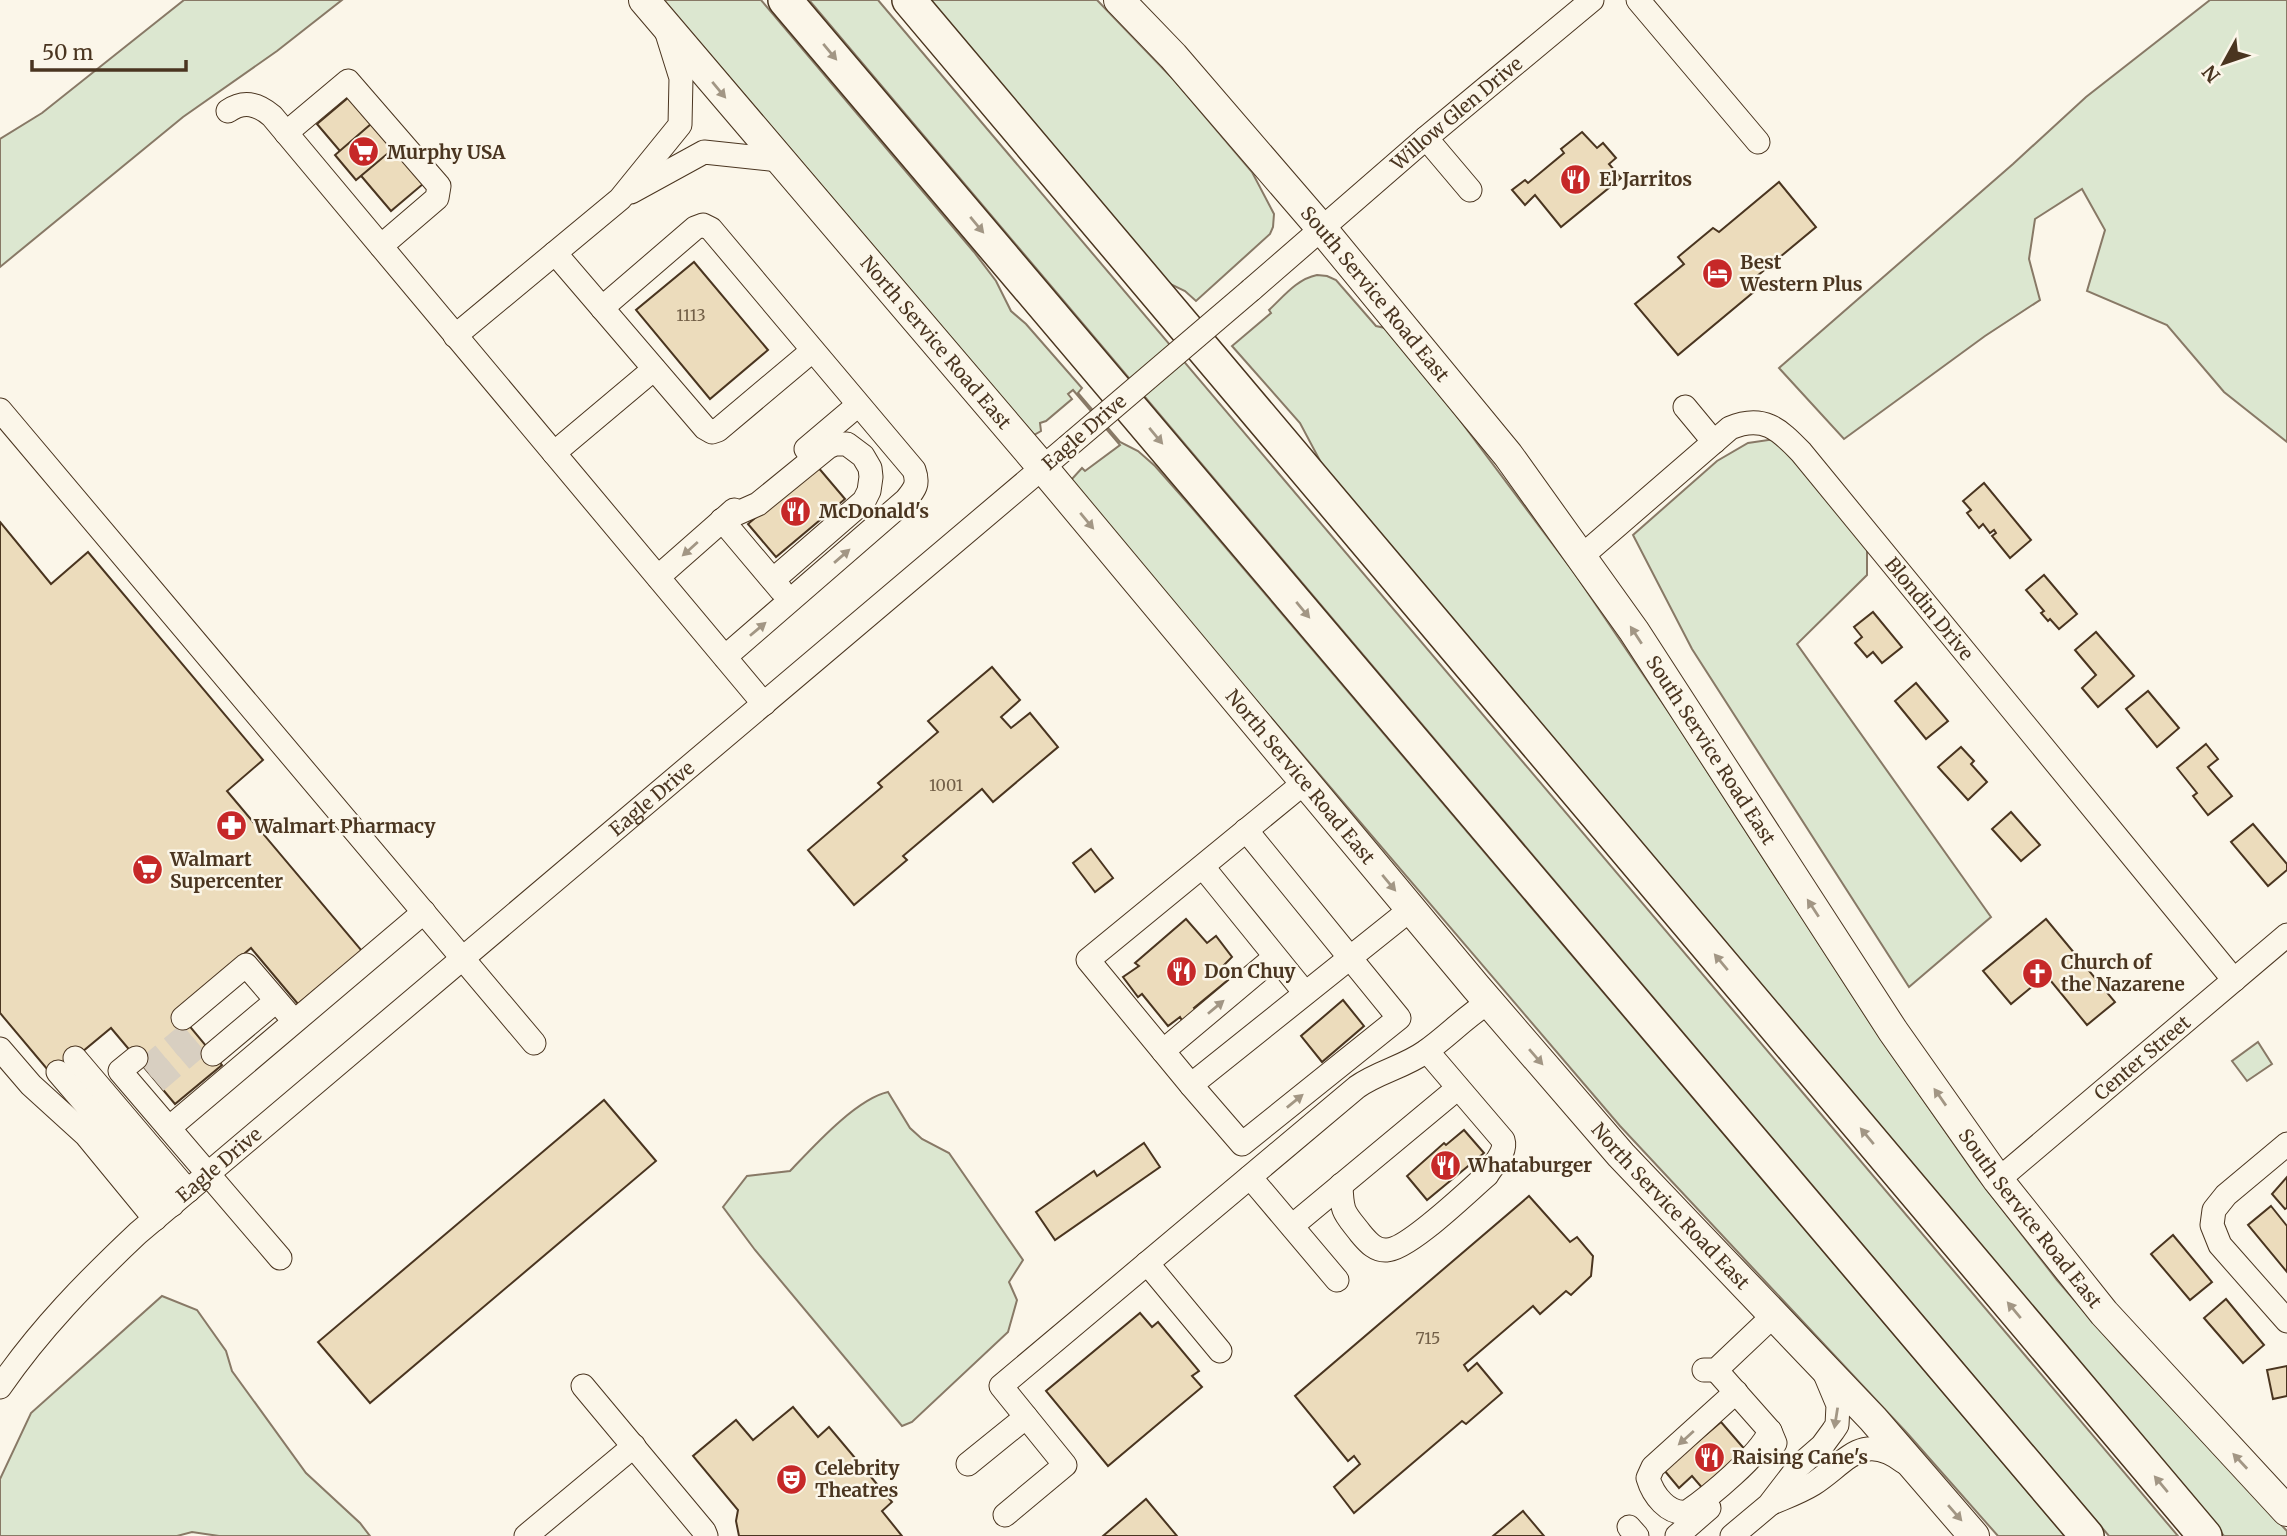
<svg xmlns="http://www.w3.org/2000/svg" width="2287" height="1536" font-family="Merriweather,serif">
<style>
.green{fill:#dce7d0;stroke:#887966;stroke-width:2}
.building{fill:#ecdcbc;stroke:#4a3520;stroke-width:2}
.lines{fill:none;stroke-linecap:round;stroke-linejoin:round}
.minor-tunnel{stroke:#d8cfc1;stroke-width:23;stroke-dasharray:23 11;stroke-linecap:butt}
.minor-casing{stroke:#4a3520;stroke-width:25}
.major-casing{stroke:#4a3520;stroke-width:32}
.highway-casing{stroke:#4a3520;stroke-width:36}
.minor{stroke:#fbf6e9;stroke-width:23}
.major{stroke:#fbf6e9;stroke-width:30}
.highway{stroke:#fbf6e9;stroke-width:33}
.minor-bridge-casing{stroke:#4a3520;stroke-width:25;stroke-linecap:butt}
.minor-bridge{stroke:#fbf6e9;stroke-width:23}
.oneway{fill:#a29684}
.labels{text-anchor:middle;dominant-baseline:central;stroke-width:5;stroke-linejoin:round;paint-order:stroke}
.number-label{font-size:16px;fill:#725f47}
.street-label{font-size:19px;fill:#4a3520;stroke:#fbf6e9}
.poi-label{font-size:19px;font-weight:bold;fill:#4a3520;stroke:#fbf6e9;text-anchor:start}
</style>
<rect width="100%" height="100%" fill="#fbf6e9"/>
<!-- green -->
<g class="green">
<polygon points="184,0 342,0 277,51 183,117 0,267 0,139 42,113"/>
<polygon points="664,0 761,0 974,252 996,281 1011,311 1026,324 1082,388 1078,393 1120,442 1138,451 1155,466 1193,509 2065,1536 1998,1536 1907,1433 1620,1126 1072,485 1071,480 1082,468 1085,471 1120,445 1073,390 1068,394 1072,399 1046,421 1040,423 1041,431 1034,435"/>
<polygon points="809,0 878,0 2178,1536 2109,1536"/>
<polygon points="925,0 1097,0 1174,80 1252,172 1274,214 1273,227 1270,234 1196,301 1185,291 1166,282"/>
<polygon points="2210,0 2287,0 2287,442 2224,392 2167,325 2087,291 2105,230 2082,189 2035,219 2029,259 2040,300 1985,336 1844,439 1779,368 2013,164 2086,97"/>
<path d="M1317,275L1327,276L1336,280L1376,326L1385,328L1453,411L1575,574L1674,720L1882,1041L1977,1177L2057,1280L2120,1353L2287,1531V1536H2224L1326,472L1300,423L1232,346L1271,313L1269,310C1284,296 1297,279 1317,275Z"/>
<polygon points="1775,439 1867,545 1867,575 1797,644 1991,917 1909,987 1692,649 1633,535 1717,461 1748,443"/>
<polygon points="2258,1042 2272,1064 2247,1081 2232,1061"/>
<path d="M888,1092L910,1128L922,1139L949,1153L1023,1260L1009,1282L1017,1300L1008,1332L912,1422L902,1426L755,1250L723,1207L747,1176L790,1171C813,1147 856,1099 888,1092Z"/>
<polygon points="162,1296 197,1310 226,1351 232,1371 306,1473 360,1523 370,1536 219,1536 192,1532 177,1536 0,1536 0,1479 31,1413"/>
</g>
<!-- building -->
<g class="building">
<polygon points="349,97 423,184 391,211 317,124"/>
<polygon points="371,124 393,149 356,180 335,155"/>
<polygon points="1582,132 1597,148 1603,143 1616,158 1609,164 1621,178 1561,227 1535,195 1525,205 1512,190 1525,180 1528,183 1564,153 1561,149"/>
<polygon points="1779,182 1816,227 1750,282 1756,290 1678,355 1635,304 1684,264 1678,257 1713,228 1719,232"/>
<polygon points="694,262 768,350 710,399 636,310"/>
<polygon points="817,466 845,499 776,557 748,524"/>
<polygon points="1984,483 2031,540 2010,558 1992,536 1996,533 1994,530 1990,533 1983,524 1979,528 1967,513 1971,510 1963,501"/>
<polygon points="0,522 51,584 88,552 263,760 227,791 362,951 298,1004 251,948 177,1011 222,1065 175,1104 111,1028 53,1076 0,1013"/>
<polygon points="2044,575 2077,614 2059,629 2050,619 2048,621 2041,613 2044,611 2026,590"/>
<polygon points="1873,612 1902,647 1882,663 1873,652 1867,657 1855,643 1862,637 1854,627"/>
<polygon points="2096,632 2134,676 2098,707 2082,688 2096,675 2075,650"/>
<polygon points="992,667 1020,700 1001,717 1011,728 1030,713 1058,747 993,802 982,789 903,856 907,860 854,905 808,850 882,787 878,783 938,732 928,721"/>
<polygon points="1916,683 1948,721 1926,739 1895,701"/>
<polygon points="2148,691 2179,728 2157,747 2126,709"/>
<polygon points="2206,744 2218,759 2208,767 2232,796 2208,815 2193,796 2197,793 2177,768"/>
<polygon points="1961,747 1974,761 1971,764 1987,782 1968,800 1938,767"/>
<polygon points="2011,812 2040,845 2021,861 1992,829"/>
<polygon points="2253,824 2287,864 2287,870 2268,886 2231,842"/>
<polygon points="1091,849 1113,878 1095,892 1073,863"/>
<polygon points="1186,919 1207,943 1216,936 1232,957 1224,965 1234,975 1194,1008 1198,1013 1184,1024 1180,1017 1168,1026 1142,994 1138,997 1123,977 1139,966 1135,963"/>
<polygon points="2046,919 2115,1002 2087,1025 2046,975 2011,1004 1983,971"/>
<polygon points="1343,1000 1364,1026 1322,1062 1301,1036"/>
<polygon points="604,1100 656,1161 370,1403 318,1342"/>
<polygon points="1464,1130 1484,1153 1427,1200 1407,1176 1444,1143 1446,1145"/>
<polygon points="1144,1143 1160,1167 1055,1240 1036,1212 1094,1171 1097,1176"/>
<polygon points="2287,1177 2287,1208 2285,1209 2272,1194"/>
<polygon points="1529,1196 1570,1242 1577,1237 1593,1256 1591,1276 1571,1295 1566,1291 1540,1314 1533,1306 1464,1365 1468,1371 1477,1363 1502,1393 1466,1424 1462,1421 1354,1513 1334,1487 1360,1464 1354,1456 1348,1461 1295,1396"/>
<polygon points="2271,1206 2287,1226 2287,1272 2248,1225"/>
<polygon points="2173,1235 2212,1282 2190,1300 2151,1254"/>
<polygon points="2226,1299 2264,1345 2243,1363 2204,1318"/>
<polygon points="1140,1313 1152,1327 1158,1322 1199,1371 1192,1376 1202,1387 1108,1466 1046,1391"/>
<polygon points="2287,1366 2287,1396 2273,1399 2267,1370"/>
<polygon points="793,1407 818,1437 829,1427 892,1502 882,1511 902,1536 739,1536 736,1521 738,1510 693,1456 736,1420 753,1440"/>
<polygon points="1721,1422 1747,1452 1704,1490 1692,1476 1679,1488 1664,1470"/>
<polygon points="1146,1499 1177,1536 1103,1536"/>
<polygon points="1523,1511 1544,1536 1493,1536"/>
</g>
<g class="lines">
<!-- minor-tunnel -->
<g class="minor-tunnel">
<polyline points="145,1069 192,1030"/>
<polyline points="156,1082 203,1042"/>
</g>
<defs>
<g id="minor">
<polyline points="1638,0 1758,142"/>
<path d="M228,111C244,100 258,104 272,116L764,704"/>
<polyline points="286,133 348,81 439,186 437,198 381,246"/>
<polyline points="1426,138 1470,190"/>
<polyline points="631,192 704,152 779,160"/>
<polyline points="555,253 705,428 712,432 718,430 812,351"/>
<path id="s1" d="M1251,290L1426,138L1592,0"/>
<path d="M602,308L695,228L703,225L711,229L914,470C919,484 915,489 906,500L725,657"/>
<polyline points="455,336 620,199 680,125 681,78 666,30"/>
<polyline points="1685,407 1714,442"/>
<polyline points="0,410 534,1043"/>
<polyline points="806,449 858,405"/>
<polyline points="554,453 654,369"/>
<polyline points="722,520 758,504 828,447 835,444 847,444 863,456 870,468 871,477 869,491 864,501 773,580"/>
<polyline points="722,520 781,590"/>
<path id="s2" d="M1582,556L1730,428C1763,414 1779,429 1801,452L2234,980"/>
<polyline points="658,577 734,510"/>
<polyline points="1305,782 1088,960 1191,1085 1411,909"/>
<polyline points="1203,867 1305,993"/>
<polyline points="183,1018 246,965 294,1021"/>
<polyline points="0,1049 31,1085 86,1135 155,1219"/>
<polyline points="1163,1051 1275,957"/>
<polyline points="213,1054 276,1001"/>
<polyline points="75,1058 188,1191"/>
<polyline points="136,1058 120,1071 280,1258"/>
<polyline points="58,1072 172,1205"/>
<polyline points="1191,1085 1242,1144 1399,1018 1246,830"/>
<polyline points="169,1128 424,912"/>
<polyline points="2287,1144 2226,1195 2214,1210 2212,1225 2220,1245 2287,1321"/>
<polyline points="1250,1177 1337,1280"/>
<path id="s3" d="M1998,1180L2287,935"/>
<path d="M1341,1185C1342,1214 1344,1212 1361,1234C1368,1242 1375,1251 1387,1250C1409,1249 1467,1192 1487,1175C1493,1164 1507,1153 1503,1140L1427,1051"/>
<polyline points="1292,1226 1458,1088"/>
<polyline points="1147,1263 1220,1351"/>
<polyline points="1704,1370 1716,1370 1774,1315"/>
<polyline points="1716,1370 1770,1431 1775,1443"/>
<polyline points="583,1386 704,1531 706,1536"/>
<path id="s4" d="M0,1387C40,1329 87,1281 138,1233L1067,447"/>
<path d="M1736,1392L1653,1467L1648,1478C1653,1495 1668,1515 1687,1512C1709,1497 1760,1455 1770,1431"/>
<polyline points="968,1464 1026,1417"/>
<path d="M1772,1503C1786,1497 1800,1492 1813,1484C1846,1463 1862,1430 1904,1462"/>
<path d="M1005,1515L1065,1465L1001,1386L1357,1087C1378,1072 1404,1067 1425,1052C1447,1037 1466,1016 1489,1002"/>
<polyline points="1629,1527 1637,1536"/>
<polyline points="526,1536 634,1446"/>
<polyline points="1677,1536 1709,1508"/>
<polyline points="1732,1536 1769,1505 1799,1466 1822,1446 1833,1431 1837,1425 1838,1405 1825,1374"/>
</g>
<g id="major">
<path id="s5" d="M644,0L1043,468L1476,987L1621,1155L1873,1419L1974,1536"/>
<path id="s6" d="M1119,0L1173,56L1322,229L1508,455L1634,631L1893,1031L1998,1180L2104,1313L2287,1511"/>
</g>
<g id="highway">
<polyline points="785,0 2087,1536"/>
<polyline points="909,0 2205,1536"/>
</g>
</defs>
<!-- minor casing -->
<use href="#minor" class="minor-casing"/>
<!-- major casing -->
<use href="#major" class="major-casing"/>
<!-- highway casing -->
<use href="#highway" class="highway-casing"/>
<!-- minor -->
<use href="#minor" class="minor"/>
<!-- major -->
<use href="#major" class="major"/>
<!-- highway -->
<use href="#highway" class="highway"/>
<defs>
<polyline id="minor-bridge" points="1067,447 1251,290"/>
</defs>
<!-- minor-bridge casing -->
<use href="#minor-bridge" class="minor-bridge-casing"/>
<!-- minor-bridge -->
<use href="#minor-bridge" class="minor-bridge"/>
</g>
<!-- one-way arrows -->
<defs><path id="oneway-solid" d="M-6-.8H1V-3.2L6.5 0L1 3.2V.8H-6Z" transform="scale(1.75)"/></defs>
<g class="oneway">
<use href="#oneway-solid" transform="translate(830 52) rotate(50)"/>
<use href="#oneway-solid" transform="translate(719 90) rotate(50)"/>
<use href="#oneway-solid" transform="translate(977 225) rotate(50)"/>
<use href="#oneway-solid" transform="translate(1156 436) rotate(50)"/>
<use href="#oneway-solid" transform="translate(1087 521) rotate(50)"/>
<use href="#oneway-solid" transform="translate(690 549) rotate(138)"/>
<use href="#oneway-solid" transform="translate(842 556) rotate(-41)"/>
<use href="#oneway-solid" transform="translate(1303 610) rotate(50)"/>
<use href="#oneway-solid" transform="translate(758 629) rotate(-40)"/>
<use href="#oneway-solid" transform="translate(1636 635) rotate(-123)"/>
<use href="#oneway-solid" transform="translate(1389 883) rotate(50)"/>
<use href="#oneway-solid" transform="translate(1813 908) rotate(-123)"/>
<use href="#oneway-solid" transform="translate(1721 962) rotate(-130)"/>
<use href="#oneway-solid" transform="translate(1216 1007) rotate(-40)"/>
<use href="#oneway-solid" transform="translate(1536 1057) rotate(49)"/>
<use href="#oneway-solid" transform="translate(1940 1097) rotate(-125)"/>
<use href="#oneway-solid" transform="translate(1295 1101) rotate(-39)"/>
<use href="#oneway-solid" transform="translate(1867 1136) rotate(-130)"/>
<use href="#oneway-solid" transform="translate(2014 1310) rotate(-130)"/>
<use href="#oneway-solid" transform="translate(1836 1418) rotate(99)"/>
<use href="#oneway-solid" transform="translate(1686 1438) rotate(138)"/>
<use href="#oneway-solid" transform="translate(2240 1461) rotate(-133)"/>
<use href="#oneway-solid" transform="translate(2161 1484) rotate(-130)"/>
<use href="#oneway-solid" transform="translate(1955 1513) rotate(49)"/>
</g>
<!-- icons -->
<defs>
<symbol id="supermarket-disc" viewBox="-11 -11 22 22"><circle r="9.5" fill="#c62828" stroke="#fbf6e9"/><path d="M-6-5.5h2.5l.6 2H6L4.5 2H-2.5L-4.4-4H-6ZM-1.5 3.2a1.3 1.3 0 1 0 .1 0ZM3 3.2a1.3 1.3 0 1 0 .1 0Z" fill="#fff"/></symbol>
<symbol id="restaurant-disc" viewBox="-11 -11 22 22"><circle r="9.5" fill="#c62828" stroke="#fbf6e9"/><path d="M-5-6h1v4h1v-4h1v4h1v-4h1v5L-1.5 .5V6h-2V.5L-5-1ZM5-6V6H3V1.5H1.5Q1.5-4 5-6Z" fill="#fff"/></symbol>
<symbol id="hotel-disc" viewBox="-11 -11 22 22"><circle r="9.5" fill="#c62828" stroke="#fbf6e9"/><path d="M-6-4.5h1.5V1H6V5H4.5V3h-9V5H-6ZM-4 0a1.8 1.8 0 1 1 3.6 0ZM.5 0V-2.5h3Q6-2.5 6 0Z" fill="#fff"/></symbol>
<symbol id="pharmacy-disc" viewBox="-11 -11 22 22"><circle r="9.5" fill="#c62828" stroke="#fbf6e9"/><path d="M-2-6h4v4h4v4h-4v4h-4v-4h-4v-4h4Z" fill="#fff"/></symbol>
<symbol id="church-disc" viewBox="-11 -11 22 22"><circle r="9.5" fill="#c62828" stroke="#fbf6e9"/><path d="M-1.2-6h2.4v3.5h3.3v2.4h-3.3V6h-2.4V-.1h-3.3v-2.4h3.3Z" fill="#fff"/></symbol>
<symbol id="theatre-disc" viewBox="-11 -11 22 22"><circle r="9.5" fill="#c62828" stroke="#fbf6e9"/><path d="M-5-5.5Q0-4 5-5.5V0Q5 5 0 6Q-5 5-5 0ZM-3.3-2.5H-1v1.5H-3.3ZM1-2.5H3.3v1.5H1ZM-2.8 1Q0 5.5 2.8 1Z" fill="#fff"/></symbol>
</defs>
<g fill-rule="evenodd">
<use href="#supermarket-disc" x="346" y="134" width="35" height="35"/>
<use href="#restaurant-disc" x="1558" y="162" width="35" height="35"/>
<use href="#hotel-disc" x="1700" y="256" width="35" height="35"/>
<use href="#restaurant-disc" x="778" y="494" width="35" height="35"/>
<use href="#pharmacy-disc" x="214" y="808" width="35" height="35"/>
<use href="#supermarket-disc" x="130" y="852" width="35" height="35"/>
<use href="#restaurant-disc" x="1164" y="954" width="35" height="35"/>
<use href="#church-disc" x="2020" y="956" width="35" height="35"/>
<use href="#restaurant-disc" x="1428" y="1148" width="35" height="35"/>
<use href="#restaurant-disc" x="1692" y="1440" width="35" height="35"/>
<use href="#theatre-disc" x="774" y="1462" width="35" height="35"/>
</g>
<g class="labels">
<!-- number labels -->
<g class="number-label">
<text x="691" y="315">1113</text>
<text x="946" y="785">1001</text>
<text x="1428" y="1338">715</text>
</g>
<!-- street labels -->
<g class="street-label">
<text stroke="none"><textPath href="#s1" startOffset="271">Willow Glen Drive</textPath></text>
<text stroke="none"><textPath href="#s6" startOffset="390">South Service Road East</textPath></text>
<text stroke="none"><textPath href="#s5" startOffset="450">North Service Road East</textPath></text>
<text transform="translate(1084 432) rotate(-41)">Eagle Drive</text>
<text stroke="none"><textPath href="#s2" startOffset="480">Blondin Drive</textPath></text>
<text stroke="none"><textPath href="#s6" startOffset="957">South Service Road East</textPath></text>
<text stroke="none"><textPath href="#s5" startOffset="1017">North Service Road East</textPath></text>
<text stroke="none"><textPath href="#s4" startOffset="880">Eagle Drive</textPath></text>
<text stroke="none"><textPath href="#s3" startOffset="189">Center Street</textPath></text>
<text stroke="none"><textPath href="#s4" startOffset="313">Eagle Drive</textPath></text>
<text stroke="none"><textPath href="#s5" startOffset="1584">North Service Road East</textPath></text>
<text stroke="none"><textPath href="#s6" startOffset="1524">South Service Road East</textPath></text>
</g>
<!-- poi labels -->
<g class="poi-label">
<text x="387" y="152">Murphy USA</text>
<text x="1599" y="179">El Jarritos</text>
<text x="1740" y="262">Best<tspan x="1740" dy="22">Western Plus</tspan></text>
<text x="819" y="511">McDonald's</text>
<text x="254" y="826">Walmart Pharmacy</text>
<text x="170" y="859">Walmart<tspan x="170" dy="22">Supercenter</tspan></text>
<text x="2061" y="962">Church of<tspan x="2061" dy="22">the Nazarene</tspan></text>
<text x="1204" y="971">Don Chuy</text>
<text x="1468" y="1165">Whataburger</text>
<text x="1732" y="1457">Raising Cane's</text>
<text x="815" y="1468">Celebrity<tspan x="815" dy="22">Theatres</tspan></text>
</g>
</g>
<!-- north arrow -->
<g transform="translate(2224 63) rotate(230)" stroke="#fbf6e9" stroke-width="5" paint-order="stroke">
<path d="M0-5L12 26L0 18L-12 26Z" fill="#4a3520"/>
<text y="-10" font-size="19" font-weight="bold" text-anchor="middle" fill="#4a3520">N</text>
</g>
<!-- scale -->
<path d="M32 60v10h154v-10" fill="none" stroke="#4a3520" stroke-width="3.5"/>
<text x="42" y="60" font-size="21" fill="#4a3520" stroke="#fbf6e9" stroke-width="5" paint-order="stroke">50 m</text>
</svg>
